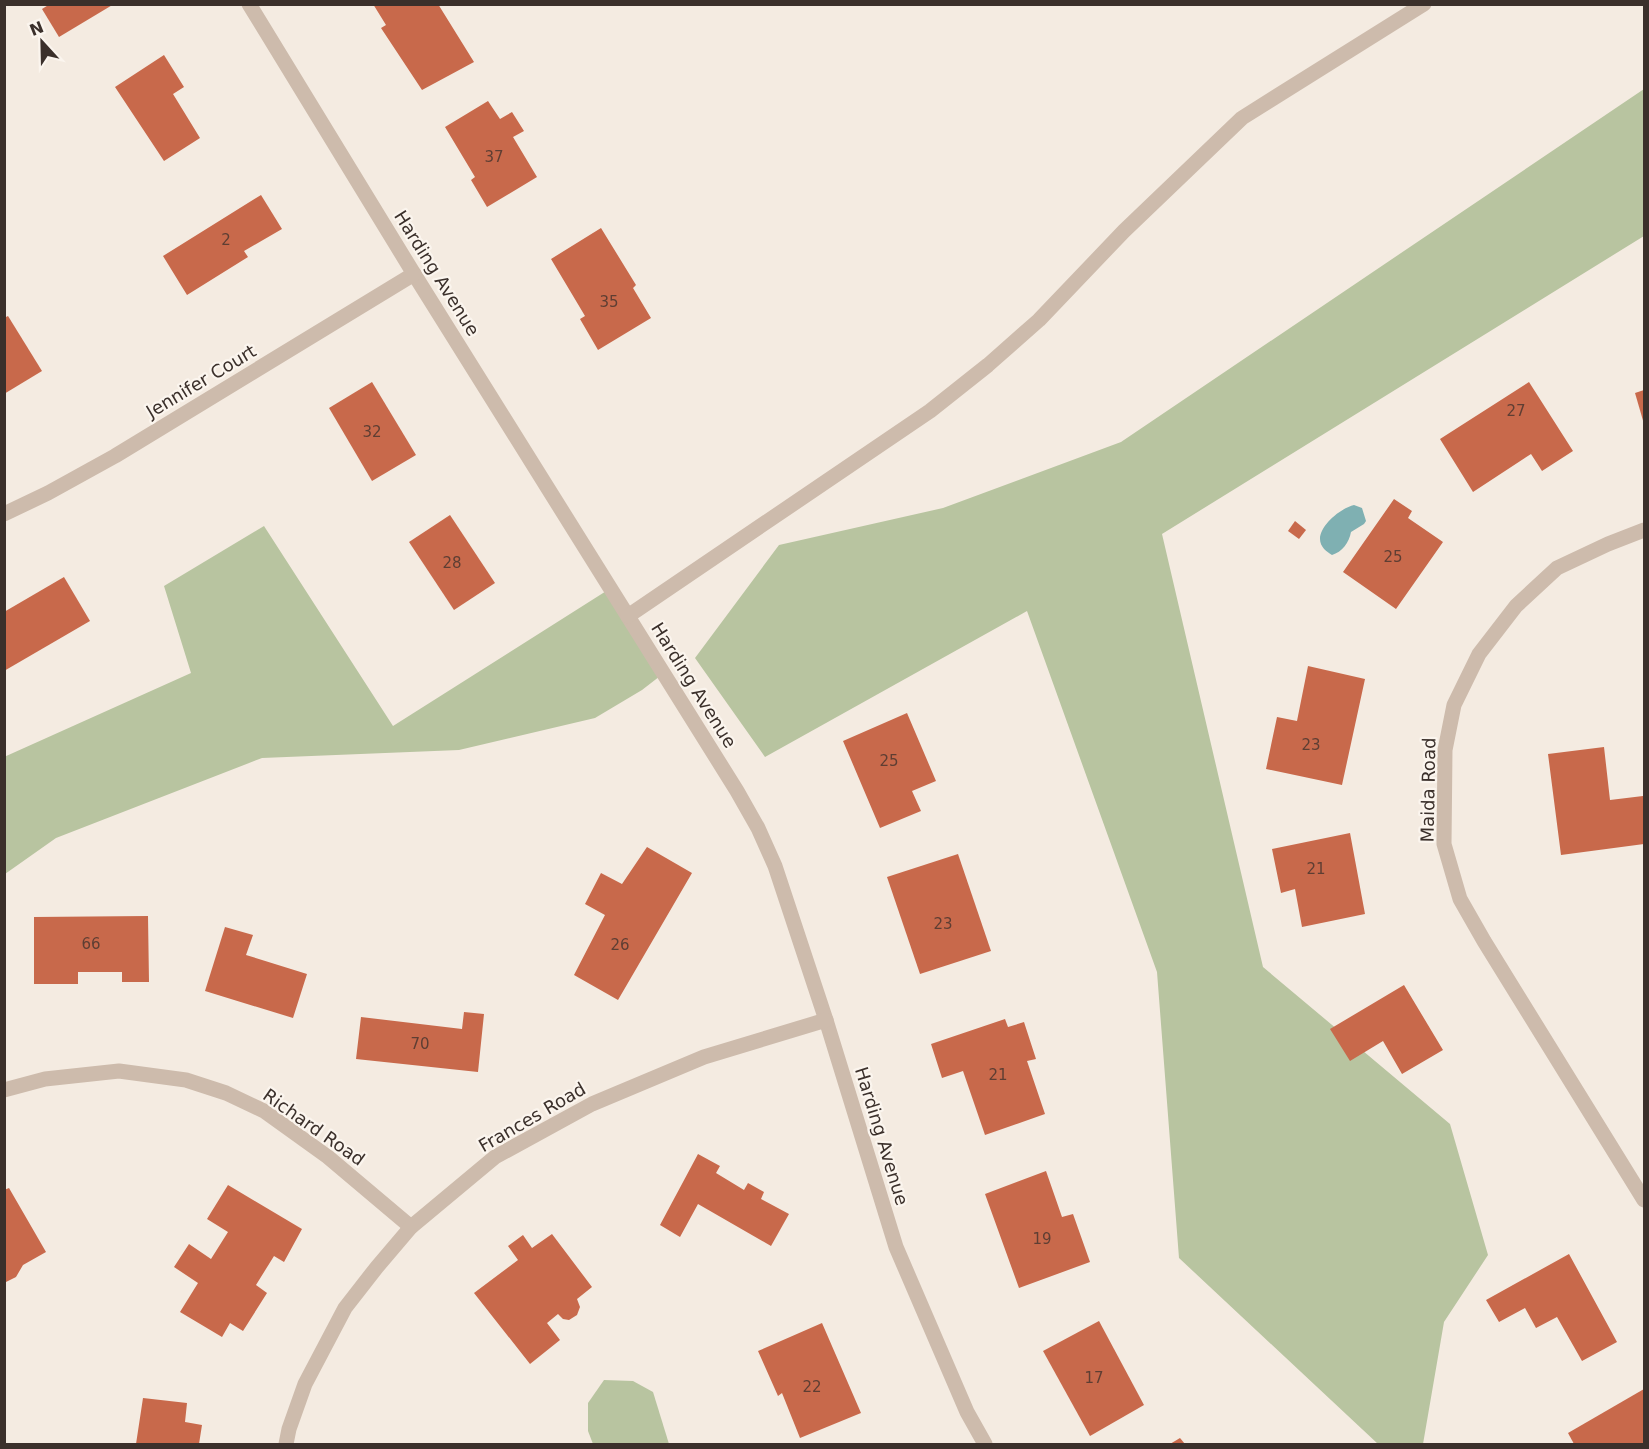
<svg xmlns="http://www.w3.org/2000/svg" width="1649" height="1449" font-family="'DejaVu Sans',sans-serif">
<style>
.green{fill:#b8c4a0}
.water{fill:#7fb0b2}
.building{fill:#c8694b}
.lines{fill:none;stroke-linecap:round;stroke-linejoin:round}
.minor{stroke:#cdbbac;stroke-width:15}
.labels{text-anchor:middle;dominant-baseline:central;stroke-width:4.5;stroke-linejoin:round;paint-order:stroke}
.number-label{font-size:15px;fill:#5e3e33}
.street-label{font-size:18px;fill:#3b302b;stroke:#fbf5ee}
</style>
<rect width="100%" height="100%" fill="#f4ebe1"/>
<!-- green -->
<g class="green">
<polygon points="1644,89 1644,236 1162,534 1263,967 1450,1124 1488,1255 1444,1322 1423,1444 1378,1444 1179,1258 1157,972 1027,611 765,757 695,658 779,545 943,508 1121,442"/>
<polygon points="264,526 393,726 611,588 664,673 642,690 595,718 459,750 262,758 56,838 5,874 4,757 191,673 164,586"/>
<polygon points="604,1380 633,1381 653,1392 669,1444 593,1444 588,1431 588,1403"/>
</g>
<!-- water -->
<path class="water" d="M1354,505L1362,508L1366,521L1364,524L1351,532C1349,543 1342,552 1332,555C1327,552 1320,547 1320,539C1320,525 1341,508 1354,505Z"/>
<!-- building -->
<g class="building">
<polygon points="50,4 114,4 59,37 42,9"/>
<polygon points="373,4 419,4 420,6 422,4 438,4 474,62 422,90 381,28 386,25"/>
<polygon points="164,55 184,87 173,94 200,138 164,161 115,87"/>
<polygon points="488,101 500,119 512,112 524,131 513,137 537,177 487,207 471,180 475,177 445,127"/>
<polygon points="261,195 282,229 244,251 248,257 187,295 163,256"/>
<polygon points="601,228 636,285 633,288 651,318 598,350 580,319 585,316 551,259"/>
<polygon points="8,316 42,371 4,394 4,318"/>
<polygon points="372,382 416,455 372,481 329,408"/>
<polygon points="1529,382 1573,451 1542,471 1531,454 1473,492 1440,439"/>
<polygon points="1644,390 1644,424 1635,393"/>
<polygon points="1394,499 1412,511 1408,518 1443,542 1396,609 1343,572"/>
<polygon points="450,515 495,583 454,610 409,542"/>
<polygon points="1295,521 1306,530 1299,539 1288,531"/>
<polygon points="64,577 90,621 4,671 4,612"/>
<polygon points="1308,666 1365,679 1342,785 1266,769 1277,717 1297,721"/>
<polygon points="907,713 936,781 912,791 921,811 880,828 843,741"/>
<polygon points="1604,747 1610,800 1643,796 1644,810 1644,844 1561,855 1548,754"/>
<polygon points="1350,833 1365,914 1302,927 1295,889 1281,893 1272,849"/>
<polygon points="647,847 692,873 618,1000 574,975 605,915 585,904 601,873 622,884"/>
<polygon points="958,854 991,951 920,974 887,877"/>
<polygon points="148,916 149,982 122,982 122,972 78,972 78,984 34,984 34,917"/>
<polygon points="225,927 253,935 246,955 307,974 293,1018 205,991"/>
<polygon points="1404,985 1443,1050 1402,1074 1383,1041 1350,1061 1330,1029"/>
<polygon points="464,1012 484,1014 478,1072 356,1059 361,1017 462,1029"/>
<polygon points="1005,1019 1008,1027 1024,1022 1036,1059 1027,1061 1045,1114 985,1135 963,1071 942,1078 931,1044"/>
<polygon points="698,1154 720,1166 716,1173 744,1190 748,1183 764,1192 761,1199 789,1214 771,1246 698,1204 680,1237 660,1225"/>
<polygon points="1046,1171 1062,1217 1073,1214 1090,1262 1019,1288 985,1194"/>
<polygon points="228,1185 302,1229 284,1262 274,1256 256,1285 267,1293 243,1331 230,1323 222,1337 180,1312 198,1283 174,1267 189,1244 211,1259 228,1232 207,1219"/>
<polygon points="9,1188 46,1252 23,1265 16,1277 4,1283 4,1190"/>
<polygon points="552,1234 592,1287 577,1299 580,1307 577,1315 569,1320 563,1319 558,1314 547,1323 560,1340 530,1364 474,1293 518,1260 508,1246 523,1235 532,1248"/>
<polygon points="1569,1254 1617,1342 1582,1361 1557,1317 1536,1328 1525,1308 1499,1322 1486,1300"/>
<polygon points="1099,1321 1144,1405 1090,1436 1043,1351"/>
<polygon points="822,1323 861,1413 800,1438 782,1393 778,1396 758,1351"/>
<polygon points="1644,1389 1644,1444 1574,1444 1568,1433"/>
<polygon points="143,1398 187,1403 185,1422 202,1425 199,1444 136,1444"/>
<polygon points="1180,1438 1185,1444 1170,1444"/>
</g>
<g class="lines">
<!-- minor -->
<g class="minor">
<polyline points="249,4 414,274 737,791 758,828 775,866 826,1020 896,1247 967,1412 985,1444"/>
<polyline points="4,514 48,493 115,456 414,274"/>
<polyline points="1644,530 1608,544 1557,568 1516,606 1479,654 1454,705 1445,750 1444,844 1460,899 1484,941 1644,1200"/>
<polyline points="628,616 930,411 988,365 1039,320 1124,231 1242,118 1424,4"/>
<polyline points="4,1090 45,1079 119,1071 186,1080 226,1093 264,1111 328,1157 411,1227"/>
<polyline points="286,1444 289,1429 305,1384 345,1308 377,1267 411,1227 495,1157 592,1104 704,1057 826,1020"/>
</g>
</g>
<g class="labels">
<!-- number labels -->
<g class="number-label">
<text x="494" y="157">37</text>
<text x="226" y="240">2</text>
<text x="609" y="302">35</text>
<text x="1516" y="411">27</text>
<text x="372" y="432">32</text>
<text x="1393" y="557">25</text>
<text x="452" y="563">28</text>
<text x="1311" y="745">23</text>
<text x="889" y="761">25</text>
<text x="1316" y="869">21</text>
<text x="943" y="924">23</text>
<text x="91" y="944">66</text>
<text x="620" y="945">26</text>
<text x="420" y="1044">70</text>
<text x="998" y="1075">21</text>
<text x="1042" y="1239">19</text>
<text x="1094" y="1378">17</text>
<text x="812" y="1387">22</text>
</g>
<!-- street labels -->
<g class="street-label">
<text transform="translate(437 273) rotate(58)">Harding Avenue</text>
<text transform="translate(201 381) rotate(-31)">Jennifer Court</text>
<text transform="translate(694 685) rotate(58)">Harding Avenue</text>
<text transform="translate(1428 790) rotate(-89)">Maida Road</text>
<text transform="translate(532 1117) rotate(-30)">Frances Road</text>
<text transform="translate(314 1127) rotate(35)">Richard Road</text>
<text transform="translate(882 1136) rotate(73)">Harding Avenue</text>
</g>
</g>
<!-- border -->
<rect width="1649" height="1449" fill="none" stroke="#3b302b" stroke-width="12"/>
<!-- north arrow -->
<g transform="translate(42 42) rotate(338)" stroke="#fbf5ee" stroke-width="4.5" paint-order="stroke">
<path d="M0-4.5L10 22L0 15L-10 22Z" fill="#3b302b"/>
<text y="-9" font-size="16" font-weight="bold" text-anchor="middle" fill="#3b302b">N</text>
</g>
</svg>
